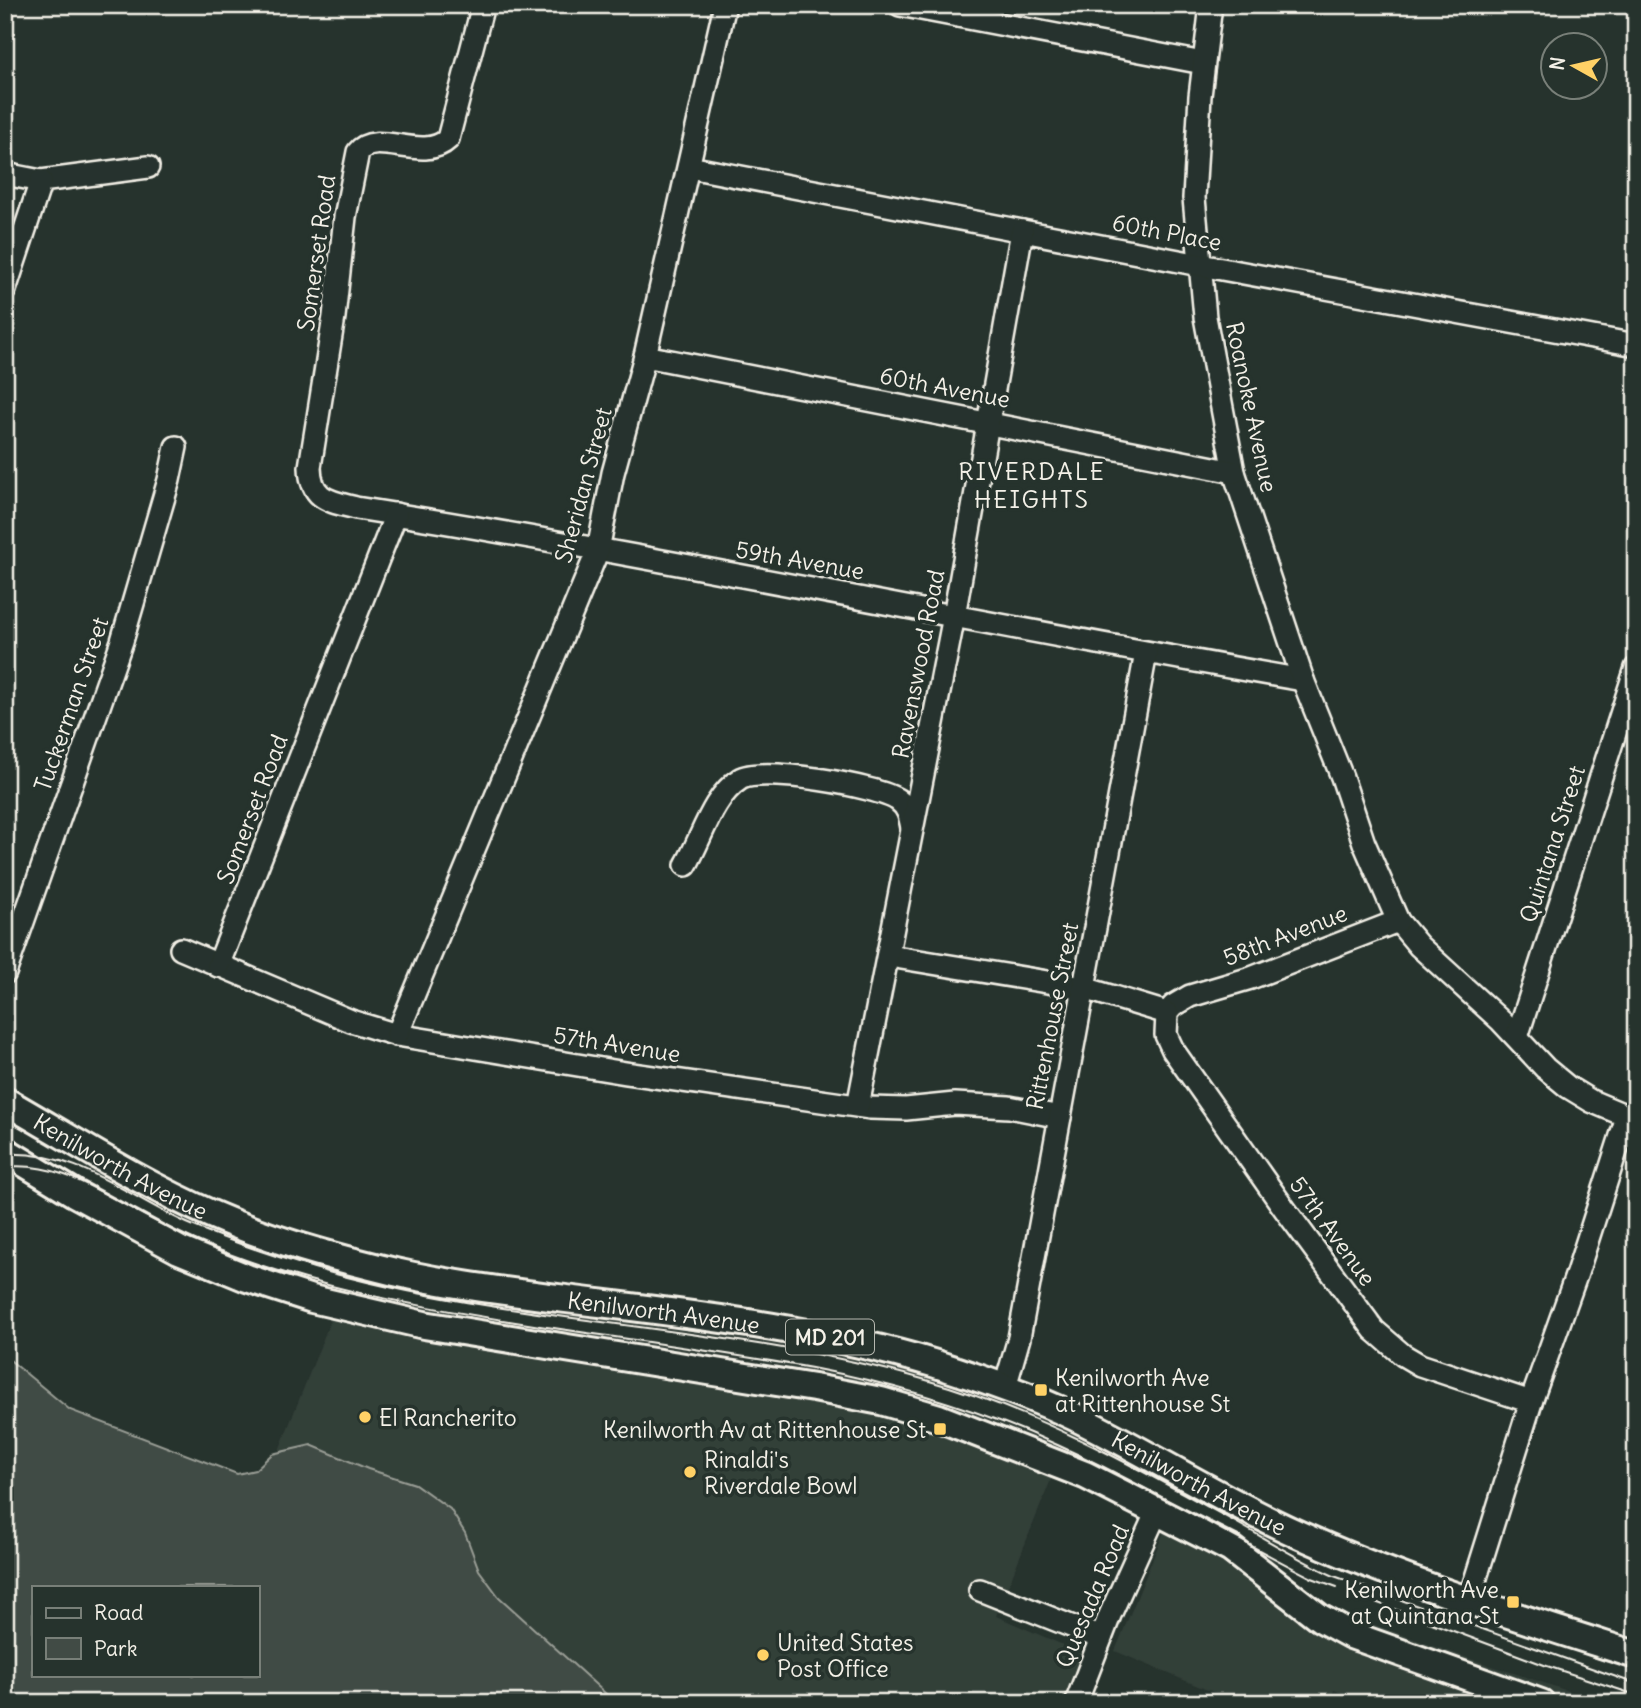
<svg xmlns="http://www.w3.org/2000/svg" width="1641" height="1708" font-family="Delius,sans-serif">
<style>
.built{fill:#333f39}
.green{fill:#414b45;stroke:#9a9e96;stroke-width:2;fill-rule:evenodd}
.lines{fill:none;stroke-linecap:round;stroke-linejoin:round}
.minor-casing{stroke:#f4f1e8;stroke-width:26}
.major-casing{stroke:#f4f1e8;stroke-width:32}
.minor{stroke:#26332d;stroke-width:21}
.major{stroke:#26332d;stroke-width:26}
.tram{stroke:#f4f1e8;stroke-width:2}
.poi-dot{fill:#ffd166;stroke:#26332d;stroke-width:2.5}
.labels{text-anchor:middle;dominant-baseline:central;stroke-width:7;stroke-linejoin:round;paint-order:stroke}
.shield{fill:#26332d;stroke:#b6b8b0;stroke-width:2}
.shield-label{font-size:21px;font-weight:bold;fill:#f4f1e8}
.street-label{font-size:23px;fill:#f4f1e8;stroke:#26332d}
.poi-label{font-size:23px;fill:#f4f1e8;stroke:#26332d;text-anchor:start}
.neighbourhood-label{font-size:24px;letter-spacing:2px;fill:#f4f1e8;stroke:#26332d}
</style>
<rect width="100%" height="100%" fill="#26332d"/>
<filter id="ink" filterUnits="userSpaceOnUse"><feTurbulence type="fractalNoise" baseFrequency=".0143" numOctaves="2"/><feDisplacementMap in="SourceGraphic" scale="14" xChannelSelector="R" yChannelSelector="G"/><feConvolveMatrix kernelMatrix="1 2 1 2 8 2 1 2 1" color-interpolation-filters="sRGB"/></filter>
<g filter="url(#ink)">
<!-- built -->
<g class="built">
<polygon points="331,1319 885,1413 1054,1472 996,1616 1091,1657 1072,1703 984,1703 964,1695 961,1703 546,1703 232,1569"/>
<polygon points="1165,1529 1333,1610 1462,1656 1604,1703 1367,1703 1334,1690 1329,1703 1248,1703 1205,1689 1115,1651"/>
</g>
<!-- green -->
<path class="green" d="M5,1356L70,1410L237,1474L255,1470L272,1454L311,1445L368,1469L415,1484L450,1509L465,1533L479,1570L499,1597L616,1703H5ZM33,1587H257V1675H33Z"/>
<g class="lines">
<defs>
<g id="minor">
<path d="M483,5L448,139C423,163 376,129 358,152L345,217L334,317L310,467C311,500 329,501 356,508C673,558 987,626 1303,680"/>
<polyline points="900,5 1203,63"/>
<polyline points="1211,5 1200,96 1194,198 1205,317 1234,472 1303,680 1342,777 1364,843 1398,921 1419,946 1501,1021 1545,1068 1568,1087 1591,1101 1636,1120"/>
<polyline points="689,167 1200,265 1636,345"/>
<polyline points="5,174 41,181 148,167"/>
<polyline points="5,290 41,181"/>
<polyline points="645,356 1234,472"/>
<path d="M686,865C702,838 712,797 740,779C761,766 878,786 898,800C908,807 910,817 912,828"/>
<polyline points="1398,921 1251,978 1190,996 1173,1006 1167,1013 1166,1035 1173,1050 1284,1208 1374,1330 1403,1355 1420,1365 1531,1402"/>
<polyline points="181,949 351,1021 397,1035 626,1073 870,1108 906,1109 955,1104 1009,1107 1060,1117"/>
<polyline points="889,956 1084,988 1167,1013"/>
<polyline points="218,966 396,514"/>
<polyline points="5,973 122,641 169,480 176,447"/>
<polyline points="397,1035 598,550 613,473 645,356 725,5"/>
<polyline points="1517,1037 1636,668"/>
<polyline points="858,1106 954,616 1022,231"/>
<polyline points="1005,1387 1019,1338 1146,653"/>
<polyline points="980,1590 1101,1638"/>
<polyline points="1469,1600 1531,1402 1577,1273 1627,1117"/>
<polyline points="1076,1703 1110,1615 1157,1511"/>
</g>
<g id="major">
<path id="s1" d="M5,1101C73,1140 140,1183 211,1214C270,1240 333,1257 395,1272C448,1284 504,1291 558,1298C685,1314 814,1327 936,1364C983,1379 1030,1395 1075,1417C1148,1453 1217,1497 1291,1531C1402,1582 1520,1618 1636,1655"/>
<polyline points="5,1151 74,1193 179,1250 247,1278 312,1299 424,1325 814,1388 881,1401 939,1418 1085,1475 1231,1549 1320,1618 1351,1635 1541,1703"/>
</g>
</defs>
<!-- minor casing -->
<use href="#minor" class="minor-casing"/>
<!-- major casing -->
<use href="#major" class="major-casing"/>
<!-- minor -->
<use href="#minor" class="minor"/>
<!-- major -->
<use href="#major" class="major"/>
<!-- tram -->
<g class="tram">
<path d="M5,1154C76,1150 127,1196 187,1223C228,1241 271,1255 314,1268C514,1326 726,1323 926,1380C1033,1410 1131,1464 1228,1518C1263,1537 1297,1559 1334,1576L1636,1684"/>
<path d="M5,1167C53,1162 89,1185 129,1207C150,1219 173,1230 195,1240C302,1287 420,1307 534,1325C627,1339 720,1352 812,1368C890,1383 964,1405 1037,1436C1131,1476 1220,1531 1312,1578L1337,1587"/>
<polyline points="1370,1600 1547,1666 1636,1695"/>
</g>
</g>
</g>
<!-- markers -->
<g class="poi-dot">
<rect x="1034" y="1383" width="14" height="14" rx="3.5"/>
<circle cx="365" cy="1417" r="7"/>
<rect x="933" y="1422" width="14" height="14" rx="3.5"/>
<circle cx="690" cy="1472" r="7"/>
<rect x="1506" y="1595" width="14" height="14" rx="3.5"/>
<circle cx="763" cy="1655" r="7"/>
</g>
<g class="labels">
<!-- shield labels -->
<rect class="shield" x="786" y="1319.5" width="88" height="35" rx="5"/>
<g class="shield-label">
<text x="830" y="1337">MD 201</text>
</g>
<!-- street labels -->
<g class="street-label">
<text transform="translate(1167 232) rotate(11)">60th Place</text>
<text transform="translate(316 253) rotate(-82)">Somerset Road</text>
<text transform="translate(945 387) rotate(11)">60th Avenue</text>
<text transform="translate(1252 407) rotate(78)">Roanoke Avenue</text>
<text transform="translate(583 485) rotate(-75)">Sheridan Street</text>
<text transform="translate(800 560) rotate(10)">59th Avenue</text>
<text transform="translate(918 664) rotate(-79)">Ravenswood Road</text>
<text transform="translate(71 704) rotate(-71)">Tuckerman Street</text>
<text transform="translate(252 809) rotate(-69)">Somerset Road</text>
<text transform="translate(1552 844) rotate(-72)">Quintana Street</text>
<text transform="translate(1285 935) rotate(-21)">58th Avenue</text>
<text transform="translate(1052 1016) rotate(-79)">Rittenhouse Street</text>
<text transform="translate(617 1044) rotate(9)">57th Avenue</text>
<text stroke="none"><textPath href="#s1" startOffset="133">Kenilworth Avenue</textPath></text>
<text transform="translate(1333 1231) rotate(54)">57th Avenue</text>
<text stroke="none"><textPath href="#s1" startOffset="700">Kenilworth Avenue</textPath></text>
<text stroke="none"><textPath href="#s1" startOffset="1267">Kenilworth Avenue</textPath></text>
<text transform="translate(1092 1596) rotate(-67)">Quesada Road</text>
</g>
<!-- poi labels -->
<g class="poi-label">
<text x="1055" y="1377">Kenilworth Ave<tspan x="1055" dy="26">at Rittenhouse St</tspan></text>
<text x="379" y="1417">El Rancherito</text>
<text x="926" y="1429" text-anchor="end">Kenilworth Av at Rittenhouse St</text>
<text x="704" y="1459">Rinaldi's<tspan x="704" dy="26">Riverdale Bowl</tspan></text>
<text x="1499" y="1589" text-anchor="end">Kenilworth Ave<tspan x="1499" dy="26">at Quintana St</tspan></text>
<text x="777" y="1642">United States<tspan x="777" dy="26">Post Office</tspan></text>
</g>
<!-- neighbourhood labels -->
<g class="neighbourhood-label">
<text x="1032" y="471">RIVERDALE<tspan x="1032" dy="28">HEIGHTS</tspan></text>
</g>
</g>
<!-- margin -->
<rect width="1641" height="1708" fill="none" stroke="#26332d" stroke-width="28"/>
<rect x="14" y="14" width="1613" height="1680" fill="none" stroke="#f4f1e8" stroke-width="2.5" filter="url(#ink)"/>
<!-- legend -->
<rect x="32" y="1586" width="228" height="91" fill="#26332d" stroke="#787f78" stroke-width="2"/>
<rect x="46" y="1608" width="35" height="10" fill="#26332d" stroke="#787f78" stroke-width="2"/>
<text x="94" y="1620" font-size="21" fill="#f4f1e8">Road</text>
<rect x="46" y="1638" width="35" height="21" fill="#414b45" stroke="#787f78" stroke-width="2"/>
<text x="94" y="1656" font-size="21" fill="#f4f1e8">Park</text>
<!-- north arrow -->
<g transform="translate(1574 66) rotate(278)"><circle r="33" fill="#26332d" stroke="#787f78" stroke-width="2"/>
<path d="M0-5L12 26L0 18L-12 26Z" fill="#ffd166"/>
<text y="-10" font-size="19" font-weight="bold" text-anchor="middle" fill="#f4f1e8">N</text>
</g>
</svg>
